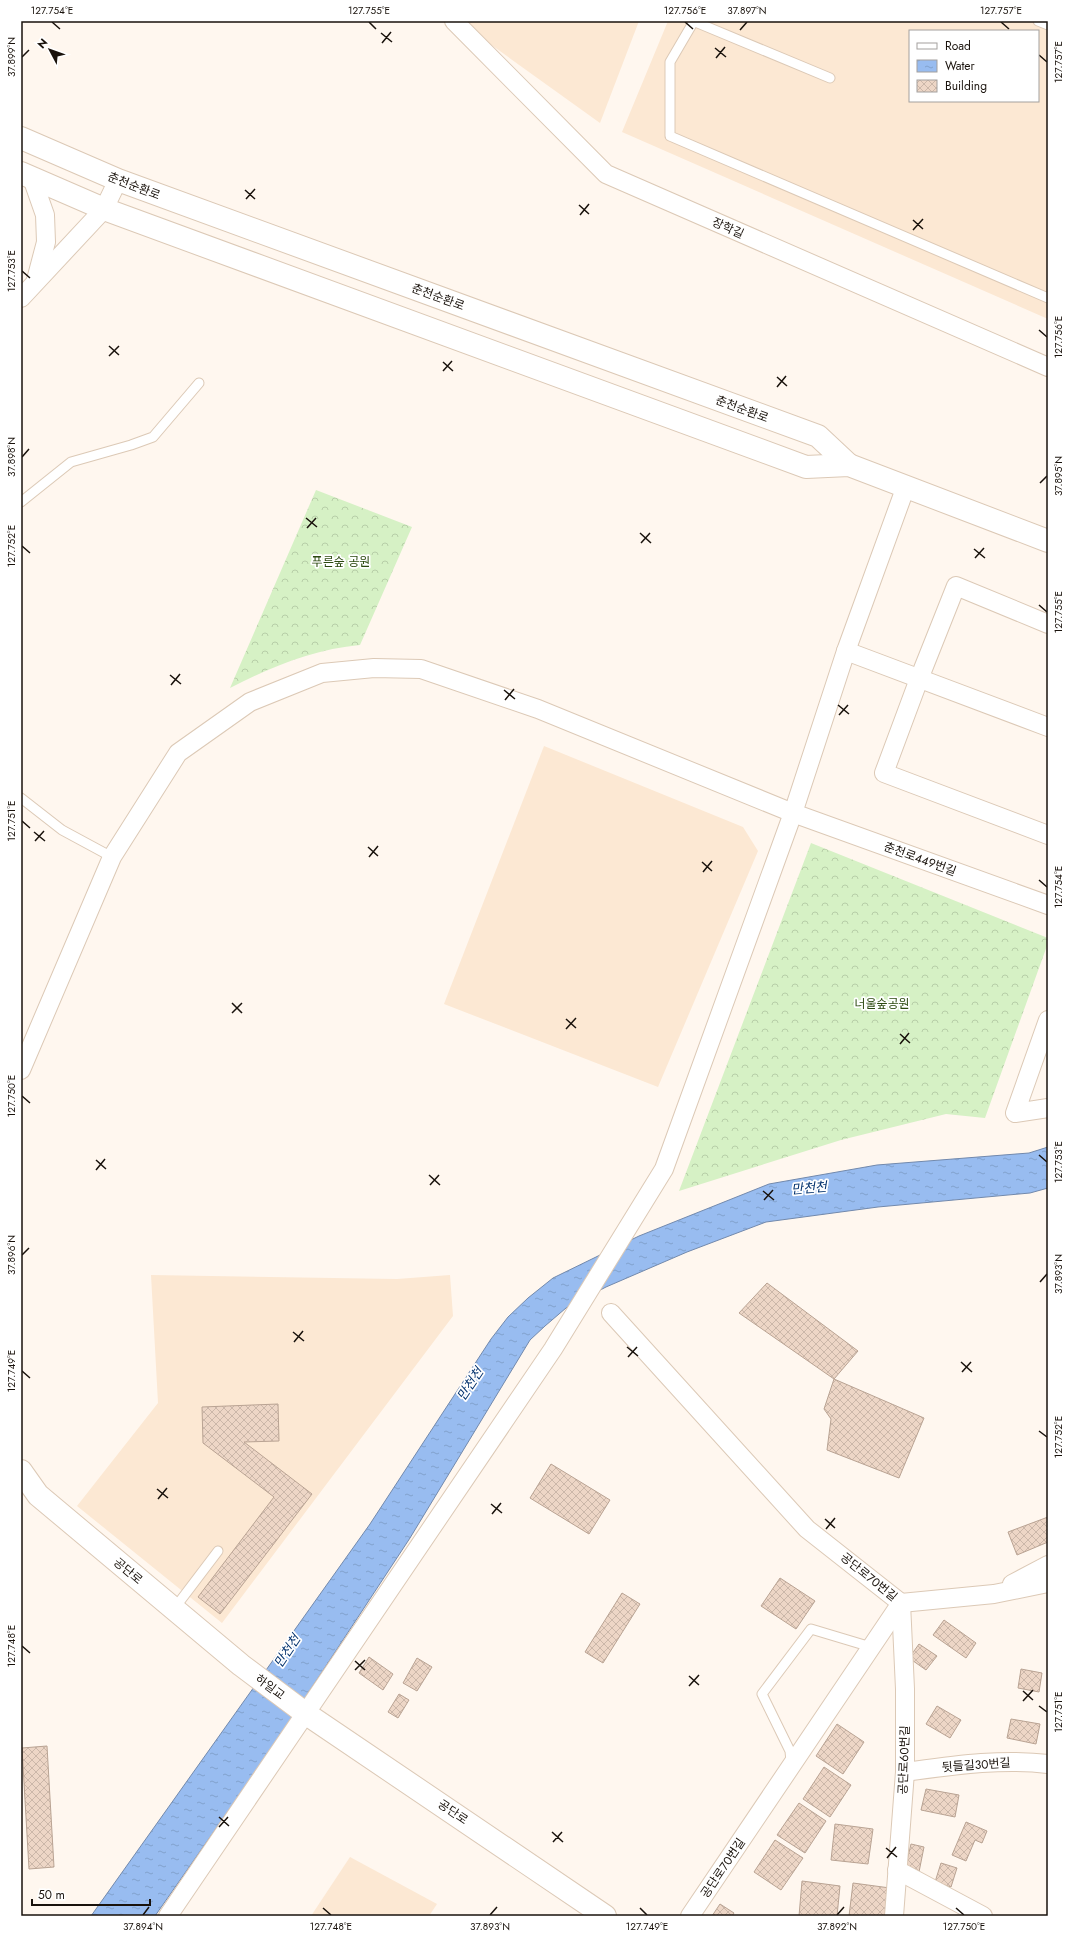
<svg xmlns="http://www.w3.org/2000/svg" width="1069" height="1937" font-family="Jost,'Noto Sans KR',sans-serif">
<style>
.built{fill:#fce8d3;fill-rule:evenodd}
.forest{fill:url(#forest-crowns)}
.water{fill:url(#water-ripples);stroke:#7289ac}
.building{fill:url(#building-cross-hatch);stroke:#b9a393}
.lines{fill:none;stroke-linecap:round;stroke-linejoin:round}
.service-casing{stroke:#dcc9b6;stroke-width:11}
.minor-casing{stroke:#dcc9b6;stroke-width:20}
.tertiary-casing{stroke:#dcc9b6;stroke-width:24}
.service{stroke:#fff;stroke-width:9}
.minor{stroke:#fff;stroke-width:18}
.tertiary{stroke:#fff;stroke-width:22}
.ticks{fill:none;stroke:#19120c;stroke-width:1.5}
.labels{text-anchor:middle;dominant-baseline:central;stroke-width:3.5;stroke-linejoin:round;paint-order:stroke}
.street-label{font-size:12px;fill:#19120c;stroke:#fff}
.park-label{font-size:12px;fill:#2b490f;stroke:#fff}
.water-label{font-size:13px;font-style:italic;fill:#03326e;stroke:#fff}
.neatline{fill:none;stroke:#19120c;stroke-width:1.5}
.ticks-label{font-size:10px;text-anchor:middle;fill:#19120c}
</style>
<defs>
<pattern id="forest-crowns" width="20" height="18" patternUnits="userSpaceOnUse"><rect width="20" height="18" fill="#d6f1c5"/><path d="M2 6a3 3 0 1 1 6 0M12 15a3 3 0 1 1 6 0" fill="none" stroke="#b7cea8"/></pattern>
<pattern id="water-ripples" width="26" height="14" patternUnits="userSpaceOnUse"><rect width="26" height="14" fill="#98bcf0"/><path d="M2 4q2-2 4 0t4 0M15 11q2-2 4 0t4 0" fill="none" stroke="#82a1cd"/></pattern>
<pattern id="building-cross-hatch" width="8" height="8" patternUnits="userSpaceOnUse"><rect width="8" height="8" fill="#edd6c6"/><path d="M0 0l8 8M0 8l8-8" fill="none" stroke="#cbb7a9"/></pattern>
</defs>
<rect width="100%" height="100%" fill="#fff7ef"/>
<!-- built -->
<g class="built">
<polygon points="458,21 639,21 600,123"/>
<path d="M668,21H1048V319L622,132ZM910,31H1038V101H910Z"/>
<polygon points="544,746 743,827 758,851 658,1087 444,1004"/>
<polygon points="151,1275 397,1279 450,1275 453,1316 222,1623 77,1506 158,1403"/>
<polygon points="350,1857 437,1904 429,1916 311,1916"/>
</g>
<!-- forest -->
<g class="forest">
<path d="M316,490L412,527L360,645C314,649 271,667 230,688Z"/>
<polygon points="811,843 1048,938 1048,943 985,1118 946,1114 841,1140 679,1191"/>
</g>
<!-- water -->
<polygon class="water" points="1048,1147 1048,1188 1030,1193 878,1207 766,1222 687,1252 606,1287 566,1308 545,1326 530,1340 410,1538 270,1751 155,1916 91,1916 370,1524 491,1339 508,1317 528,1298 553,1278 639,1236 769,1184 877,1165 1029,1153"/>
<!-- building -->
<g class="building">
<polygon points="767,1283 858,1351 834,1379 739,1313"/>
<polygon points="834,1379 924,1418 899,1478 827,1450 831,1419 824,1409"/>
<polygon points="278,1404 279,1441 244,1442 312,1494 220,1614 198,1597 274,1497 203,1443 202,1407"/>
<polygon points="551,1464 610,1500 589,1534 530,1498"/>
<polygon points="1048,1517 1048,1542 1017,1555 1008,1532"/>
<polygon points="780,1578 815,1601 796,1629 761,1606"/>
<polygon points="622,1593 640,1604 603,1663 585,1652"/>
<polygon points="944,1620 976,1643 966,1658 933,1635"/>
<polygon points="919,1644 937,1656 926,1670 909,1658"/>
<polygon points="369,1657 393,1674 383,1690 359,1673"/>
<polygon points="417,1658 432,1667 417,1691 403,1683"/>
<polygon points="1021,1669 1042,1673 1039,1692 1018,1688"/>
<polygon points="399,1694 409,1700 398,1718 388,1712"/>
<polygon points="937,1706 961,1720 950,1738 926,1724"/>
<polygon points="1011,1719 1040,1724 1036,1744 1007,1738"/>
<polygon points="837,1724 864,1742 843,1774 816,1756"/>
<polygon points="47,1746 54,1867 29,1869 22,1748"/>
<polygon points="824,1767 851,1785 830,1817 803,1799"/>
<polygon points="926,1789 959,1795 955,1817 921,1810"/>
<polygon points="799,1803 826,1821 805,1853 777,1835"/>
<polygon points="966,1822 987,1831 982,1843 975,1840 966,1861 952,1855"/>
<polygon points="835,1824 873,1829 868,1864 831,1860"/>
<polygon points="775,1840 803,1858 781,1890 754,1872"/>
<polygon points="911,1844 924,1847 919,1872 905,1869"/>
<polygon points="941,1863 957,1868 951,1887 935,1882"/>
<polygon points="802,1881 840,1886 837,1916 799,1916"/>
<polygon points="853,1883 890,1888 887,1916 849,1916"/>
<polygon points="720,1904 734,1913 732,1916 712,1916"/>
</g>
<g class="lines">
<defs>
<g id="service">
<polyline points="693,21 830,78"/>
<polyline points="694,21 670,62 670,136 1048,298"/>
<polyline points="1038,21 1048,25"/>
<polyline points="21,502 71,462 131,445 153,437 199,383"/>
<polyline points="21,798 62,830 112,857"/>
<polyline points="174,1609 218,1551"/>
<polyline points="791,1762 790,1751 762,1694 811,1629 871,1647"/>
</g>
<g id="minor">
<polyline points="454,21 606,174 1048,367"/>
<polyline points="32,178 45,215 46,242 36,280"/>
<polyline points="21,298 104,209 118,180"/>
<polyline points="1048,624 956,586 919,679 884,773 1048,835"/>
<polyline points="846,651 1048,727"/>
<polyline points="1048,1020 1015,1113 1048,1108"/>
<polyline points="21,1070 112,857 178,753 250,702 322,673 374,668 421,669 538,709 793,813 1048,905"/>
<polyline points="611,1313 807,1529 901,1603"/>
<polyline points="1012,1584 1048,1565"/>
<polyline points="901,1603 994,1594 1048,1583"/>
<path d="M905,1772C950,1766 1002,1758 1048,1764"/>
<polyline points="897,1870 983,1916"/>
<polyline points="168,1916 553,1349 664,1169 793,813 846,651 906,486"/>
<polyline points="690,1916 901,1603"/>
<polyline points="894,1916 905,1772 905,1689 901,1603"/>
</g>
<g id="tertiary">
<polyline points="21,138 118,180 818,436 849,465"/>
<polyline points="21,173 104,209 806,467 849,465 1048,541"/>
<polyline points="21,1471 38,1495 241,1665 305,1713 605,1916"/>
</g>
</defs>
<!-- service casing -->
<use href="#service" class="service-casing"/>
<!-- minor casing -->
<use href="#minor" class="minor-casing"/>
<!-- tertiary casing -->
<use href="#tertiary" class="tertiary-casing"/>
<!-- service -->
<use href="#service" class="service"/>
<!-- minor -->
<use href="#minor" class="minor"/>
<!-- tertiary -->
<use href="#tertiary" class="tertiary"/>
</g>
<!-- ticks -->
<path class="ticks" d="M52,22L60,29M369,22L376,29M685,22L693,29M1001,22L1009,29M740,30L747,22M381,33L392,42M382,43L391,32M715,48L726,57M1039,55L1047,62M22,57L29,50M716,58L725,47M245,190L255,199M246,199L255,189M579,205L589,214M580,215L589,204M913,220L923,229M913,230L923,219M22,271L30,278M1039,330L1047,337M109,346L119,355M109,356L119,346M443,362L453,371M443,371L452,361M777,377L787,386M777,387L786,376M22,457L29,449M1040,483L1047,476M306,518L317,527M307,528L316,518M640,533L651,543M641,543L650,533M22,546L30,553M974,549L985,558M975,558L984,548M1039,605L1047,612M170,675L181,684M171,685L180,674M504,690L515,699M505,700L514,689M838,705L849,714M839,715L848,705M22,821L30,828M34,832L45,841M35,841L44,831M368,847L378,856M369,857L378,846M702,862L712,871M703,872L712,861M1039,880L1047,887M232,1003L242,1013M232,1013L242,1003M566,1019L576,1028M566,1029L576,1018M900,1034L910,1043M900,1044L909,1033M22,1096L30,1103M1039,1155L1047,1162M96,1160L106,1169M96,1170L105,1159M429,1175L440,1185M430,1185L439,1175M763,1191L774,1200M764,1200L773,1190M22,1255L29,1248M1040,1282L1047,1274M293,1332L304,1341M294,1342L303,1331M627,1347L638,1356M628,1357L637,1347M961,1362L972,1372M22,1371L30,1378M962,1372L971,1362M1039,1431L1047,1437M157,1489L168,1498M158,1499L167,1488M491,1504L502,1513M492,1514L501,1503M825,1519L835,1528M826,1529L835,1518M22,1646L30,1653M355,1661L365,1670M355,1670L365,1660M689,1676L699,1685M689,1686L699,1675M1023,1691L1033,1700M1023,1701L1033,1690M1039,1706L1047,1712M219,1817L229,1826M219,1827L228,1817M552,1832L563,1842M553,1842L562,1832M886,1848L897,1857M887,1858L896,1847M323,1908L331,1915M640,1908L647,1915M956,1908L964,1915M143,1915L149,1907M490,1915L497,1907M837,1915L844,1907"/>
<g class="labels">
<!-- street labels -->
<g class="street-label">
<text transform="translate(134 186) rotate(21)">춘천순환로</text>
<text transform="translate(728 228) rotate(24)">장학길</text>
<text transform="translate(438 297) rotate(20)">춘천순환로</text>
<text transform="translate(742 409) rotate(20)">춘천순환로</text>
<text transform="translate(920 859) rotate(20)">춘천로449번길</text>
<text transform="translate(128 1571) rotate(40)">공단로</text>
<text transform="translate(869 1577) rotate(39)">공단로70번길</text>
<text transform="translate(270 1687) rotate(36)">하일교</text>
<text transform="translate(904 1760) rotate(-88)">공단로60번길</text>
<text transform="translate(976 1765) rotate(-4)">뒷들길30번길</text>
<text transform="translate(453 1812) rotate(34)">공단로</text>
<text transform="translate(723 1868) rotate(-56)">공단로70번길</text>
</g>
<!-- park labels -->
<g class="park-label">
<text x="341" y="562">푸른숲 공원</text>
<text x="882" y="1004">너울숲공원</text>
</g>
<!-- water labels -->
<g class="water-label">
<text transform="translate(809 1188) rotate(-5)">만천천</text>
<text transform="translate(470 1384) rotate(-56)">만천천</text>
<text transform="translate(287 1651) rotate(-56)">만천천</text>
</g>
</g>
<!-- border -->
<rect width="1069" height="1937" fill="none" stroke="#ffffff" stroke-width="44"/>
<!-- legend -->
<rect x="909" y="30" width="130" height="72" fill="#ffffff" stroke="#a3a09e"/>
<rect x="917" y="43" width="20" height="6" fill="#ffffff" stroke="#a3a09e"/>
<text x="945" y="50" font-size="12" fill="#19120c">Road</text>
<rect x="917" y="60" width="20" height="12" fill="url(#water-ripples)" stroke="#a3a09e"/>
<text x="945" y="70" font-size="12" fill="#19120c">Water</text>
<rect x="917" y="80" width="20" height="12" fill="url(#building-cross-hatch)" stroke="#a3a09e"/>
<text x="945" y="90" font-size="12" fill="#19120c">Building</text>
<!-- north arrow -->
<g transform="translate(50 50) rotate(311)" stroke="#ffffff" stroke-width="3" paint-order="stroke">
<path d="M0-3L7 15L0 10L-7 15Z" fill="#19120c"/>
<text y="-6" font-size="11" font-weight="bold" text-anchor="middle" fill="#19120c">N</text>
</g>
<!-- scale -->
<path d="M32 1899v6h118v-6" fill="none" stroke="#19120c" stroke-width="2"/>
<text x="38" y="1899" font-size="12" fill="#19120c" stroke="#ffffff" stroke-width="3" paint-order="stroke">50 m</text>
<rect x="22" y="22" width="1025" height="1893" class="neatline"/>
<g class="ticks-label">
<text x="52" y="14">127.754°E</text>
<text x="369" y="14">127.755°E</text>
<text x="685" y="14">127.756°E</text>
<text x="747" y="14">37.897°N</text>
<text x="1001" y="14">127.757°E</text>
<text transform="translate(11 57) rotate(-90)" y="4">37.899°N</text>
<text transform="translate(1058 62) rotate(-90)" y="4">127.757°E</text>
<text transform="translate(11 271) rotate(-90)" y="4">127.753°E</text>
<text transform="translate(1058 337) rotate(-90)" y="4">127.756°E</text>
<text transform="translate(11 457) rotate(-90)" y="4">37.898°N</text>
<text transform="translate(1058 476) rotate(-90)" y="4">37.895°N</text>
<text transform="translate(11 546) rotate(-90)" y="4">127.752°E</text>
<text transform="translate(1058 612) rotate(-90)" y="4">127.755°E</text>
<text transform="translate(11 821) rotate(-90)" y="4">127.751°E</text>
<text transform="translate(1058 887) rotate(-90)" y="4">127.754°E</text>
<text transform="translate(11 1096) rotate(-90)" y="4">127.750°E</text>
<text transform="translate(1058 1162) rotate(-90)" y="4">127.753°E</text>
<text transform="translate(11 1255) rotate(-90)" y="4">37.896°N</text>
<text transform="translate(1058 1274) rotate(-90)" y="4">37.893°N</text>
<text transform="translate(11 1371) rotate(-90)" y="4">127.749°E</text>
<text transform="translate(1058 1437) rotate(-90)" y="4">127.752°E</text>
<text transform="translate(11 1646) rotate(-90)" y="4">127.748°E</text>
<text transform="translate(1058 1712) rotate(-90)" y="4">127.751°E</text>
<text x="143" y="1930">37.894°N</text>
<text x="331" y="1930">127.748°E</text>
<text x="490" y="1930">37.893°N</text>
<text x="647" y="1930">127.749°E</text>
<text x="837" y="1930">37.892°N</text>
<text x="964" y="1930">127.750°E</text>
</g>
</svg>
